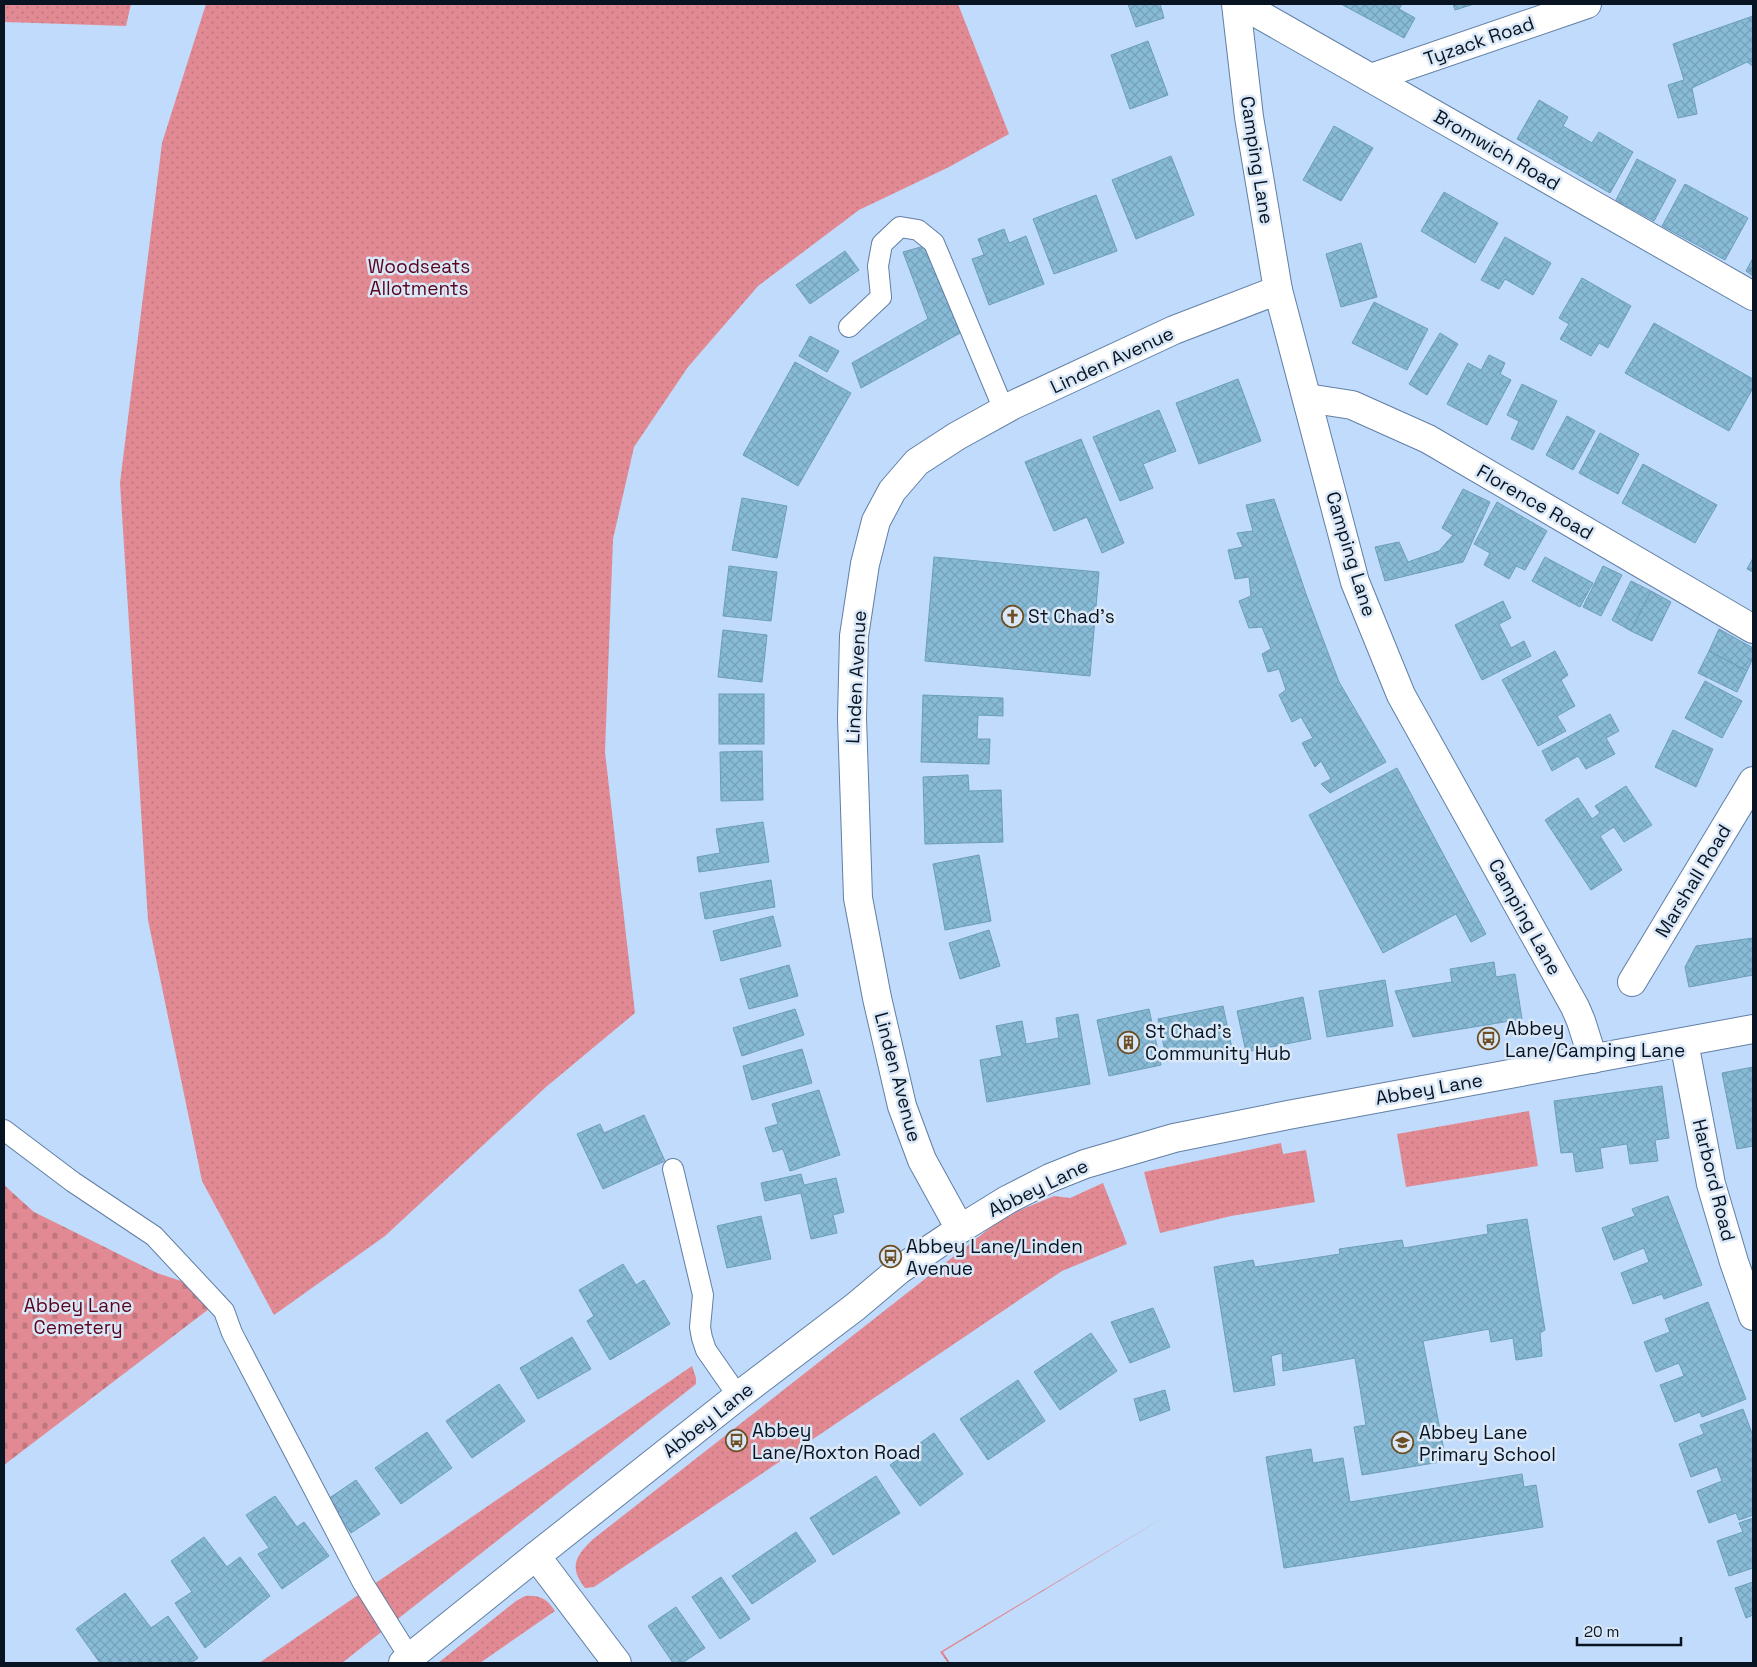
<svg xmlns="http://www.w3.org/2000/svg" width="1757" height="1667" font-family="'Space Grotesk',sans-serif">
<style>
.grass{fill:url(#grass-dots)}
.forest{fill:url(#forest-crowns)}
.cemetery{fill:url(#cemetery-stones)}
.building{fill:url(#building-cross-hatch);stroke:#6c9eba}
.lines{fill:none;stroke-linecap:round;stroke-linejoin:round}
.service-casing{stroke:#617fa4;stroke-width:22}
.minor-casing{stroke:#617fa4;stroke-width:30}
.secondary-casing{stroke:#617fa4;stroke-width:30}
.service{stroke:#fff;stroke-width:20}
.minor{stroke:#fff;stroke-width:28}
.secondary{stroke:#fff;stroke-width:28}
.labels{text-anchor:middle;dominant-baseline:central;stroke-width:5;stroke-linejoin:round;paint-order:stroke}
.street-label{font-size:19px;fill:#081422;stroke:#d9e7f7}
.park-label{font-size:19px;fill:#5a041c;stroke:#d9e7f7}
.poi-label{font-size:19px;fill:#081422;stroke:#d9e7f7;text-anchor:start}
</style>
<defs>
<pattern id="grass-dots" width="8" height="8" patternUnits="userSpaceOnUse" patternTransform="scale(1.25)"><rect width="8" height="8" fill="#e28a93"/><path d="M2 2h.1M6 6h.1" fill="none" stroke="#c0767e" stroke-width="1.8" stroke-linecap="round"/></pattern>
<pattern id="forest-crowns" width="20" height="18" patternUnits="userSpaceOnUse" patternTransform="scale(1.25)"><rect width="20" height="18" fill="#e28a93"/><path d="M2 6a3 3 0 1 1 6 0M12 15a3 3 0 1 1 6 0" fill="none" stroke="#c0767e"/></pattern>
<pattern id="cemetery-stones" width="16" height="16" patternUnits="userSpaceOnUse" patternTransform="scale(1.25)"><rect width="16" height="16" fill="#e28a93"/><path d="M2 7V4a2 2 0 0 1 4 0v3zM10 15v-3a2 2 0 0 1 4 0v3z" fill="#c0767e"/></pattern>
<pattern id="building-cross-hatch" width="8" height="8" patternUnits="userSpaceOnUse" patternTransform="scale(1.25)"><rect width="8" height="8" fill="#88bbd7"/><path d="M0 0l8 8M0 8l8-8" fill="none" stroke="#74a0b8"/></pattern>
</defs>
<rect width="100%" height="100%" fill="#c0dbfb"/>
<!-- grass -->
<g class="grass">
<polygon points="4,4 131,4 126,26 5,22 4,110"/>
<polygon points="206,4 958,4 1009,134 949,167 859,210 758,286 688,367 634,447 613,539 605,752 635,1013 546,1087 385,1236 274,1315 202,1181 148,920 120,483 162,143"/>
<polygon points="1529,1111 1538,1166 1406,1187 1397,1134"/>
<polygon points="1281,1143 1283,1154 1306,1150 1315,1202 1231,1216 1160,1233 1144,1172"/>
<path d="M1103,1183L1127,1244L1062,1271L594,1587L585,1588C569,1567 575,1557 592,1540L995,1224L1018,1211L1054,1196L1070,1198Z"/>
<polygon points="692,1366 696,1378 696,1384 342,1663 259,1663"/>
<path d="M525,1596C540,1595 547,1599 555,1611L480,1663H438L516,1601Z"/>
</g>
<!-- forest -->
<polygon class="forest" points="1171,1513 943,1652 950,1663 948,1663 940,1652"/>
<!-- cemetery -->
<polygon class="cemetery" points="4,1185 34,1212 157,1273 226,1296 4,1465"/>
<!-- building -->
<g class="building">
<polygon points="1128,4 1160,4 1164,18 1136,27"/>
<polygon points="1341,4 1402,4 1399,9 1415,18 1404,38"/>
<polygon points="1453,4 1474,4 1455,10"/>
<polygon points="1753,16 1753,66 1747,62 1692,88 1697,114 1678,118 1668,85 1684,80 1673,44"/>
<polygon points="1148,41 1168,95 1130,109 1111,55"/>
<polygon points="1539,100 1568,117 1563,126 1592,143 1599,132 1633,152 1610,193 1517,139"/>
<polygon points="1334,126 1373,148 1341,201 1303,180"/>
<polygon points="1171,156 1194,215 1136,239 1112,180"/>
<polygon points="1637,159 1676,180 1654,221 1616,200"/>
<polygon points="1685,184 1748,218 1725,260 1662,226"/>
<polygon points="1444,192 1498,223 1475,263 1421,231"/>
<polygon points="1096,195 1117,251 1054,274 1033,219"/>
<polygon points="1004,229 1009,243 1026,236 1044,284 989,305 972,259 984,255 978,239"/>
<polygon points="1505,237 1551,263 1533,295 1505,279 1499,289 1481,280"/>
<polygon points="1361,243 1377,297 1341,307 1326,254"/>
<polygon points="928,245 962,332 861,388 852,363 928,319 903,252"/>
<polygon points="845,251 859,270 810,304 796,285"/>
<polygon points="1753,258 1753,276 1746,271"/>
<polygon points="1582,278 1631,306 1608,348 1599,343 1591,356 1560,339 1569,324 1559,318"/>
<polygon points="1374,302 1428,329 1407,370 1352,343"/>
<polygon points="1654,323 1753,379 1753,388 1729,431 1625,373"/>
<polygon points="1440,333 1458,344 1427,395 1409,384"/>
<polygon points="810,336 839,351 827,372 799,356"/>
<polygon points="1489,355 1505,363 1500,374 1511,380 1487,425 1447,404 1468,363 1481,370"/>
<polygon points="795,362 851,393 798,486 743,455"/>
<polygon points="1238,379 1261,441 1199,464 1176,403"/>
<polygon points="1522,384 1557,401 1533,450 1511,439 1519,421 1507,415"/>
<polygon points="1159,410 1176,451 1143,464 1153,488 1120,501 1093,437"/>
<polygon points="1567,416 1595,431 1573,470 1546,455"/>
<polygon points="1600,433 1639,454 1618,494 1579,473"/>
<polygon points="1081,439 1124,543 1102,553 1087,517 1054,531 1025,462"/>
<polygon points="1643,464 1717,505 1695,543 1622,503"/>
<polygon points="1463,489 1490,502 1463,562 1385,581 1375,547 1399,542 1408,562 1439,551 1453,535 1442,528"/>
<polygon points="742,498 787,506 777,558 732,550"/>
<polygon points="1274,499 1306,594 1339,682 1386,762 1330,793 1321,784 1331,779 1321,761 1315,767 1302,743 1313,738 1301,717 1292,722 1279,695 1286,690 1279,669 1268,672 1262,654 1271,649 1262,627 1249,628 1239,601 1251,596 1249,577 1235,579 1228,550 1243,547 1237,533 1253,531 1246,505"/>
<polygon points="1497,502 1547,531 1525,570 1516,566 1509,579 1484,565 1490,553 1474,544"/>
<polygon points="934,557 1099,572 1090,676 925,661"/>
<polygon points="1545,557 1593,583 1580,607 1532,581"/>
<polygon points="1753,558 1753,572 1747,569"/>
<polygon points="729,566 777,572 771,621 723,616"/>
<polygon points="1603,566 1622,575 1601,616 1583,607"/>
<polygon points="1631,581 1651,591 1631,631 1612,620"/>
<polygon points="1651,591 1671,602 1652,641 1631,631"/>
<polygon points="1503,601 1511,618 1499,624 1511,648 1524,641 1531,656 1482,680 1455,625"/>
<polygon points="1719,629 1753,648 1753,658 1747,671 1709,651"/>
<polygon points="723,630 767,635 762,682 718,677"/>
<polygon points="1555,651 1568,675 1561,680 1575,706 1557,716 1566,731 1538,746 1502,680"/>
<polygon points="1709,651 1747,671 1737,692 1698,673"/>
<polygon points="1705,681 1742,701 1722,738 1685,718"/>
<rect x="719" y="694" width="45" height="50"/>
<polygon points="923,695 1003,698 1003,716 978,715 977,739 990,739 989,764 921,762"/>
<polygon points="1610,714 1619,731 1606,738 1615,754 1586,769 1578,756 1552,771 1542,751"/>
<polygon points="1673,730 1713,749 1696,787 1655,767"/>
<polygon points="762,751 763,800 721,801 720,752"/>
<polygon points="1397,768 1486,934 1471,942 1456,914 1383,953 1309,815"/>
<polygon points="968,775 969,791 1001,790 1003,842 925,844 923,777"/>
<polygon points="1626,786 1652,825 1624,842 1614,827 1600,836 1622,870 1591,890 1545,820 1578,798 1592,819 1600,813 1595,806"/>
<polygon points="763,822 769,862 699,872 697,857 720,853 716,829"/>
<polygon points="979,855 991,921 945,930 933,864"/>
<polygon points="771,880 775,907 705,919 700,893"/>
<polygon points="773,916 781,946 721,961 713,931"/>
<polygon points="989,930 1000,966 960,979 949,943"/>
<polygon points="1753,938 1753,975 1689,987 1685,967 1696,946"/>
<polygon points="1494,962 1496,977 1515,974 1522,1019 1413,1037 1395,991 1452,982 1450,969"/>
<polygon points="789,965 798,996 749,1009 740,979"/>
<polygon points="1385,980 1393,1026 1327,1037 1319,991"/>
<polygon points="1303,997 1311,1039 1246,1052 1237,1011"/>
<polygon points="1223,1006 1232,1048 1167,1061 1158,1019"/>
<polygon points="795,1009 804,1035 742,1056 733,1028"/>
<polygon points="1149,1009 1161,1065 1109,1076 1097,1020"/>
<polygon points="1078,1014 1090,1084 987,1102 980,1060 1002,1056 996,1026 1022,1021 1026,1044 1059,1038 1056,1018"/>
<polygon points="802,1049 812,1083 752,1100 743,1066"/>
<polygon points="1753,1067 1753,1146 1737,1149 1722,1073"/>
<polygon points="1662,1086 1669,1138 1655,1140 1658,1161 1630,1164 1627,1144 1600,1148 1603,1168 1576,1172 1573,1152 1561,1153 1554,1101"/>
<polygon points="819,1090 840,1155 790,1171 783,1149 773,1152 765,1128 778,1124 772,1104"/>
<polygon points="644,1115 665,1161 603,1189 577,1134 600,1124 604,1133"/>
<polygon points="801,1174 804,1185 836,1178 844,1212 833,1215 837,1233 811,1239 801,1193 765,1201 761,1183"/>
<polygon points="1668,1196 1702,1285 1664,1299 1662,1294 1633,1304 1621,1273 1649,1262 1644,1248 1614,1260 1602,1228 1635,1216 1632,1209"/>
<polygon points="761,1216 771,1259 727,1268 717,1226"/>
<polygon points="1527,1219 1545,1330 1540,1333 1542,1356 1516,1360 1513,1338 1491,1342 1489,1329 1423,1341 1446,1461 1362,1475 1354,1427 1366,1425 1355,1358 1283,1371 1282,1353 1271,1356 1275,1385 1234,1392 1214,1267 1253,1260 1255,1267 1340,1254 1339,1249 1402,1240 1404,1248 1488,1234 1487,1225"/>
<polygon points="623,1264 636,1285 644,1280 670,1324 610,1360 587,1321 594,1316 579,1290"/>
<polygon points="1708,1302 1746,1399 1702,1417 1700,1412 1675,1422 1660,1385 1684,1376 1679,1363 1656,1372 1644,1342 1670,1332 1665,1319"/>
<polygon points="1153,1308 1170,1347 1130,1363 1111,1322"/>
<polygon points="1091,1333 1117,1371 1060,1410 1034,1372"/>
<polygon points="572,1337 591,1369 538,1399 520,1368"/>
<polygon points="1018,1380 1045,1421 988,1460 960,1419"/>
<polygon points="499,1384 525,1421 472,1458 446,1421"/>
<polygon points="1165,1390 1170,1410 1140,1421 1134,1399"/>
<polygon points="1743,1409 1753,1436 1753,1515 1739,1520 1736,1513 1709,1523 1697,1491 1722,1481 1717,1467 1691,1477 1679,1444 1704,1434 1700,1425"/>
<polygon points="427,1432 452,1468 401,1504 375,1468"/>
<polygon points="934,1433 963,1474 920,1506 890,1465"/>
<polygon points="1311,1449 1313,1463 1343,1458 1350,1502 1522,1474 1524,1487 1536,1485 1543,1527 1284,1568 1266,1457"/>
<polygon points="876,1476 900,1513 833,1555 810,1518"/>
<polygon points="356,1480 380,1514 351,1533 328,1499"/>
<polygon points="275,1496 297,1527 304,1522 329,1556 282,1589 258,1554 269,1548 246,1515"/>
<polygon points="1753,1518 1753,1568 1729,1576 1717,1541 1743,1532 1739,1523"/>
<polygon points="796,1532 816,1561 752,1604 732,1576"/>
<polygon points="204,1537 227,1567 240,1557 270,1596 205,1648 175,1603 192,1592 171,1561"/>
<polygon points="721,1577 750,1619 720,1639 692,1597"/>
<polygon points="1753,1582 1753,1615 1746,1618 1735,1588"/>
<polygon points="125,1593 151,1628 168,1616 198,1658 191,1663 100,1663 76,1629"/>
<polygon points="676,1607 705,1648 682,1663 673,1663 648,1626"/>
</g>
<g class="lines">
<defs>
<g id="service">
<polyline points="849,327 881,297 878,266 882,244 900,227 918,230 934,243 1004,410"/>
<polyline points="4,1130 73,1182 154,1236 224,1311 232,1333 363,1583 410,1658"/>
<polyline points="673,1169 703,1295 700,1327 702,1338 706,1350 738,1396"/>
</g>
<g id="minor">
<polyline points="1236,4 1249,117 1278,290 1355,582 1401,695 1575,1007 1581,1021 1593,1059"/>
<polyline points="1241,4 1753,296"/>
<polyline points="1371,78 1587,4"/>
<polyline points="1307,398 1352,405 1428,439 1753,629"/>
<polyline points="1632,982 1753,781"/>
<polyline points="1684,1042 1711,1184 1734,1262 1753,1316"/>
<polyline points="960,1229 922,1160 902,1106 877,998 858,898 852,718 854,636 865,564 876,521 892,491 917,462 957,436 1013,405 1174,330 1278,290"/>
<polyline points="536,1556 617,1663"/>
</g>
<polyline id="secondary" points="403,1663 536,1556 738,1396 855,1307 899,1270 960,1229 1007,1200 1050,1178 1085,1164 1174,1138 1288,1115 1753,1029"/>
</defs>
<!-- service casing -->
<use href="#service" class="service-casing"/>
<!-- minor casing -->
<use href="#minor" class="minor-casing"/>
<!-- secondary casing -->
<use href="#secondary" class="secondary-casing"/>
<!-- service -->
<use href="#service" class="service"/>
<!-- minor -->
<use href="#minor" class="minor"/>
<!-- secondary -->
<use href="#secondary" class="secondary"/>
</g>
<!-- icons -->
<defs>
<symbol id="church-ring" viewBox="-11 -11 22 22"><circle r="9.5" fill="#d9e7f7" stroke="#6e4f24" stroke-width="1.5"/><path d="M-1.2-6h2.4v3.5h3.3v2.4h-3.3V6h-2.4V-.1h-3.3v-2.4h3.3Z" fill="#6e4f24"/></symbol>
<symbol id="bus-ring" viewBox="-11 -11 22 22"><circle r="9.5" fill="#d9e7f7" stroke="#6e4f24" stroke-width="1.5"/><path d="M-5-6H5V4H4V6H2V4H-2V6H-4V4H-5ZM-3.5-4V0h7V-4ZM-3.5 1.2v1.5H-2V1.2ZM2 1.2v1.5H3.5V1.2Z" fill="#6e4f24"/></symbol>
<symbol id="building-ring" viewBox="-11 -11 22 22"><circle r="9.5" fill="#d9e7f7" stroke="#6e4f24" stroke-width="1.5"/><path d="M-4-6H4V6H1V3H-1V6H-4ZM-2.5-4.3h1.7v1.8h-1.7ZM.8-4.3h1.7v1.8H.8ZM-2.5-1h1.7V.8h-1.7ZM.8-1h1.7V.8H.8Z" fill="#6e4f24"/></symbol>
<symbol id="school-ring" viewBox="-11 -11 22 22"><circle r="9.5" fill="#d9e7f7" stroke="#6e4f24" stroke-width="1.5"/><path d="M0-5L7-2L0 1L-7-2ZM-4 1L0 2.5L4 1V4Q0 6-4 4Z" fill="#6e4f24"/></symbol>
</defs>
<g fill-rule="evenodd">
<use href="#church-ring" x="1000" y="604" width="25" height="25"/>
<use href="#bus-ring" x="1476" y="1026" width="25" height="25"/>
<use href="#building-ring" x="1116" y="1030" width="25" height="25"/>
<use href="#bus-ring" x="878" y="1244" width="25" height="25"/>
<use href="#bus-ring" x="724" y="1428" width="25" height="25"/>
<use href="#school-ring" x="1390" y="1430" width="25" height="25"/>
</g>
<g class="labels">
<!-- street labels -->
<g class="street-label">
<text transform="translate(1479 41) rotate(-19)">Tyzack Road</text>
<text transform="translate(1497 150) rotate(30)">Bromwich Road</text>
<text transform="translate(1257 160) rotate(81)">Camping Lane</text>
<text transform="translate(1112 360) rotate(-25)">Linden Avenue</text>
<text transform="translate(1535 502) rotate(30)">Florence Road</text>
<text transform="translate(1351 554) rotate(73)">Camping Lane</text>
<text transform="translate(856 677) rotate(-87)">Linden Avenue</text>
<text transform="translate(1693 881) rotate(-59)">Marshall Road</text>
<text transform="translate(1525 917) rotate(61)">Camping Lane</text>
<text transform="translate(898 1077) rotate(75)">Linden Avenue</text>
<text transform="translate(1429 1089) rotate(-10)">Abbey Lane</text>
<text transform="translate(1714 1180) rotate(76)">Harbord Road</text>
<text transform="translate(1038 1188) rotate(-26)">Abbey Lane</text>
<text transform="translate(708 1420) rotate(-38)">Abbey Lane</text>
</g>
<!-- park labels -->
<g class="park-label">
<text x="419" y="266">Woodseats<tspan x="419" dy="22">Allotments</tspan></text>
<text x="78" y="1305">Abbey Lane<tspan x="78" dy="22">Cemetery</tspan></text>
</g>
<!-- poi labels -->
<g class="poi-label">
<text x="1028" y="616">St Chad's</text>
<text x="1505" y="1028">Abbey<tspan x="1505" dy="22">Lane/Camping Lane</tspan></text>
<text x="1145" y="1031">St Chad's<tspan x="1145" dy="22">Community Hub</tspan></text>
<text x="906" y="1246">Abbey Lane/Linden<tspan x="906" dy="22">Avenue</tspan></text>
<text x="752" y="1430">Abbey<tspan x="752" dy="22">Lane/Roxton Road</tspan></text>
<text x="1419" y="1432">Abbey Lane<tspan x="1419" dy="22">Primary School</tspan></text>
</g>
</g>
<!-- border -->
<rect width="1757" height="1667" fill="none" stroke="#081422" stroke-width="10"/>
<!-- scale -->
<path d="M1577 1637v8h104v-8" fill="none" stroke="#081422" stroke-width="2.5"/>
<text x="1584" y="1637" font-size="15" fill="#081422" stroke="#d9e7f7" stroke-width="4" paint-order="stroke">20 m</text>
</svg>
